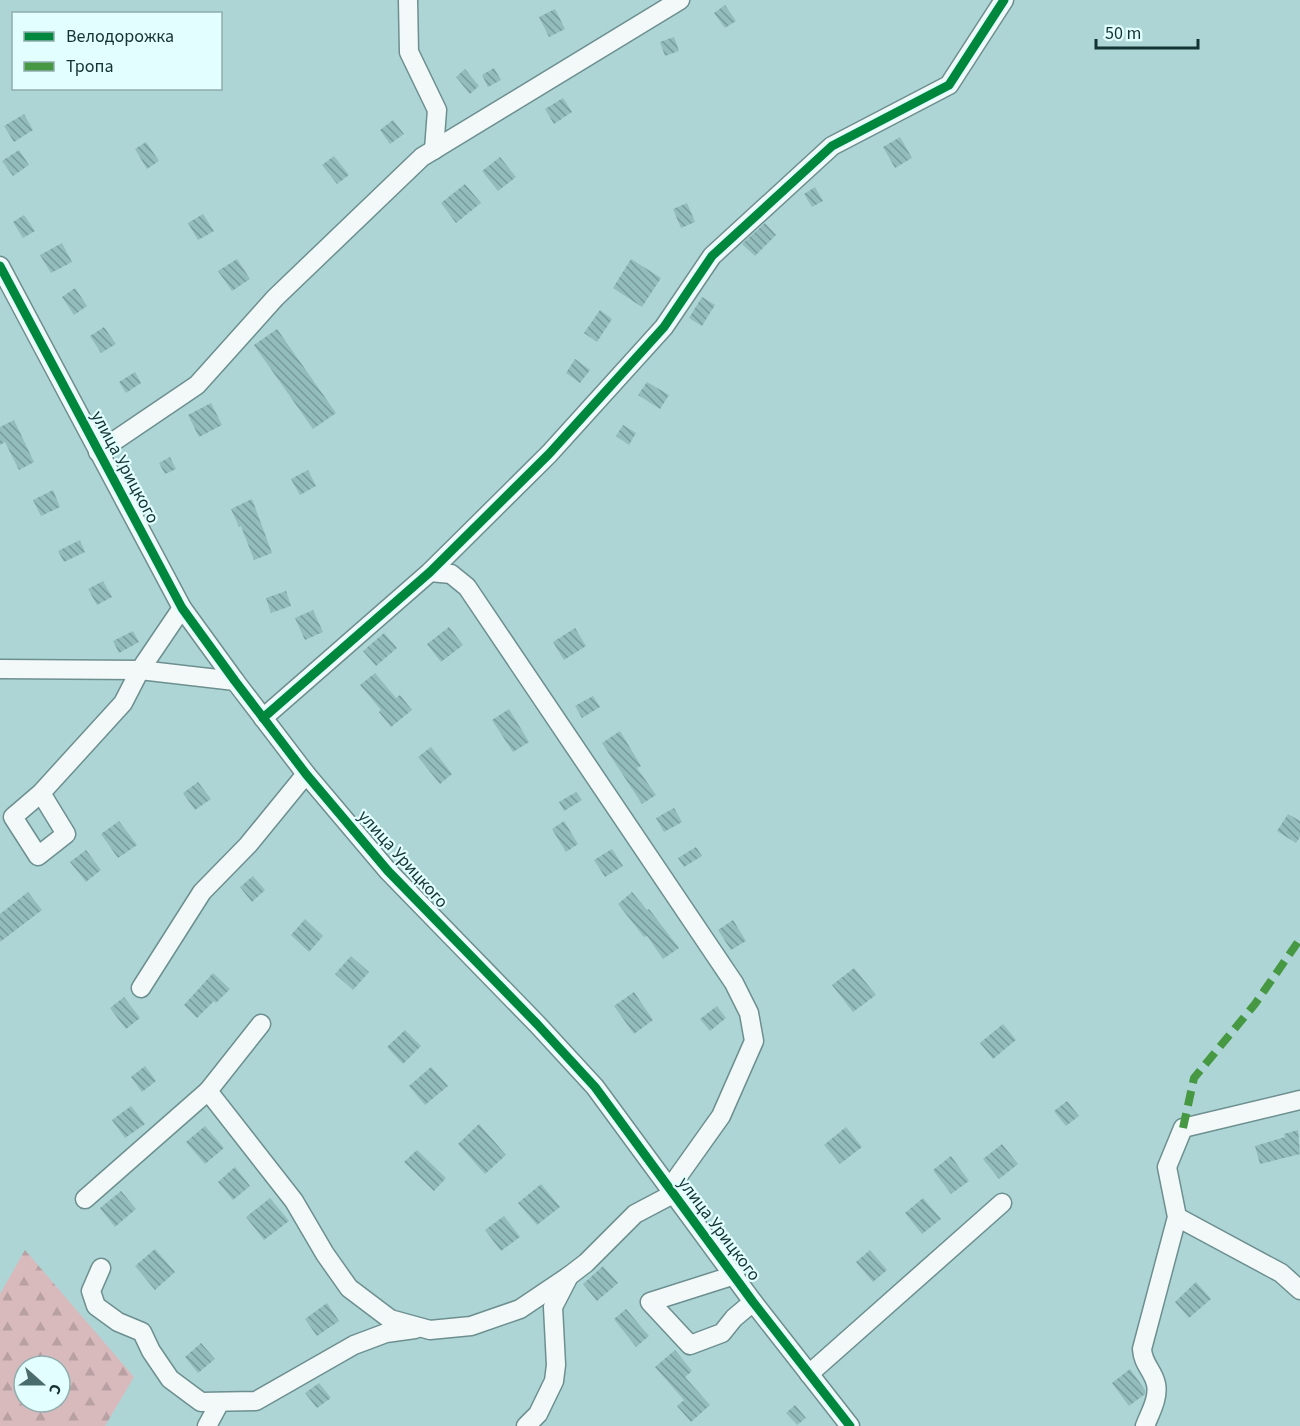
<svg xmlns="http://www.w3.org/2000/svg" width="1300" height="1426" font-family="'Source Sans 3',sans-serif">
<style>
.forest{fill:url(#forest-firs);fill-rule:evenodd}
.building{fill:url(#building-back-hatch)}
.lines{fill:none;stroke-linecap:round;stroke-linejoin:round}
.minor-casing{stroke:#6d8f8f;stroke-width:21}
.minor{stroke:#f3f9f9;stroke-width:18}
.quiet{stroke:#479842;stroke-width:8;stroke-dasharray:15 8;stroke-linecap:butt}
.cycleway-casing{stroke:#e2fefe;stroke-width:13}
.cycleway{stroke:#00873e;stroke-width:9}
.labels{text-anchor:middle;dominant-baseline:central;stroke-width:4.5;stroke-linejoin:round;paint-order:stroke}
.street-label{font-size:18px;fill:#143333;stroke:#e2fefe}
</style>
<defs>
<pattern id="forest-firs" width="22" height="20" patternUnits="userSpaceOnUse" patternTransform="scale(1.5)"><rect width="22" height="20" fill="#d8babd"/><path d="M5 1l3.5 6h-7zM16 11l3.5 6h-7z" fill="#b8a0a3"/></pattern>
<pattern id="building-back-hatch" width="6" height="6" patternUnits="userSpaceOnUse" patternTransform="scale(1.5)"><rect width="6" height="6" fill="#93bdbd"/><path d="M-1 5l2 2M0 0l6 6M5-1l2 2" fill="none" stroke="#779a9a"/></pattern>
</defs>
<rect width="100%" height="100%" fill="#add5d6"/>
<!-- forest -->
<path class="forest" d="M25,1250L134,1377L105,1426H0V1294ZM24,1366H60V1402H24Z"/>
<!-- building -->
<g class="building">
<polygon points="725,5 736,21 725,28 714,13"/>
<polygon points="555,9 565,29 549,37 539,17"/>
<polygon points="674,37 679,51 665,56 660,42"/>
<polygon points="494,68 501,80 488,87 482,75"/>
<polygon points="465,69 479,86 470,94 456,77"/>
<polygon points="563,98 572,112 554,124 545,109"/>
<polygon points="24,114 33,130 14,142 4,126"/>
<polygon points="393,120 404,134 390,144 380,130"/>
<polygon points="900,137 912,158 895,168 883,147"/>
<polygon points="146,142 159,161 147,169 135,149"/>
<polygon points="19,150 29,165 13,176 2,161"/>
<polygon points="334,156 349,175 337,184 322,165"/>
<polygon points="500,157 516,177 498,191 482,171"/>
<polygon points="465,184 481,203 456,223 441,203"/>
<polygon points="815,187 823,201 812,207 804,194"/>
<polygon points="687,203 695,222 681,228 673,209"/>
<polygon points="203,214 214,231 198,240 188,223"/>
<polygon points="24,215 35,231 23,238 13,222"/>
<polygon points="765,223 776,235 755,256 742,244"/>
<polygon points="62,243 72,262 51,273 40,255"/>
<polygon points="237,259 250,279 232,291 218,271"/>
<polygon points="631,259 661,278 642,307 613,288"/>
<polygon points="75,288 87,306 74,315 62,297"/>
<polygon points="702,297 715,305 702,326 689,318"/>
<polygon points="600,310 612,319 597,342 584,333"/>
<polygon points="104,327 116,344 101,353 90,336"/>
<polygon points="277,329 336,413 313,429 254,345"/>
<polygon points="575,359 590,370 580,383 566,373"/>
<polygon points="135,372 141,383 126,393 119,382"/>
<polygon points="647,382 669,395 660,409 638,395"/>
<polygon points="211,403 222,425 199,437 188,415"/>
<polygon points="14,420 34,462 19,470 5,442 0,445 0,427"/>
<polygon points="623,425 636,433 629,445 616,436"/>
<polygon points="170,457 176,469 165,474 159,463"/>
<polygon points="308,470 316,486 300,495 291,479"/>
<polygon points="53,490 60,507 41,516 33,500"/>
<polygon points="252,499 272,553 254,560 241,526 239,527 231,509"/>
<polygon points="80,540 85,552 64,562 58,551"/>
<polygon points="103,581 112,597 97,605 88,589"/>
<polygon points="286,591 291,606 271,613 266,598"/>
<polygon points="313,610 323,632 305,640 295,618"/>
<polygon points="449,627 463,645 441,662 427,644"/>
<polygon points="575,628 586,646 564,660 553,642"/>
<polygon points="133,631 139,642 119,653 113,641"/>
<polygon points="384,633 397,648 376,666 363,651"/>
<polygon points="375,673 396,698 400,695 412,710 391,727 379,712 381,710 360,685"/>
<polygon points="593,696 600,707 582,718 575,706"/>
<polygon points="509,709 529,742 513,752 492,720"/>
<polygon points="620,731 641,766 637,768 656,795 642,804 602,743"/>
<polygon points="431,747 452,774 440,784 418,757"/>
<polygon points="198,782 211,799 195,810 183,793"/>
<polygon points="576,792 582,800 564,811 559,802"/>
<polygon points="674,808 682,822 664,832 656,818"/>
<polygon points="1288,814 1300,821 1300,837 1296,843 1277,831"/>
<polygon points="119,821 137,845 118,858 101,834"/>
<polygon points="564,821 578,844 566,852 552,829"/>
<polygon points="696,847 702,856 684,867 678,858"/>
<polygon points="612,849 623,866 605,877 594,860"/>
<polygon points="86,850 101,870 86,882 70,862"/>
<polygon points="253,876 265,890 252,902 240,887"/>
<polygon points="28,892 42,910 0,942 0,914"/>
<polygon points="632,892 647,910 649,909 679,948 663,959 647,936 644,937 618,904"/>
<polygon points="305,919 323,936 309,952 291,935"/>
<polygon points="733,920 746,941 731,950 718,930"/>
<polygon points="351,956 369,972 353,990 335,974"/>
<polygon points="854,968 876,995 853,1012 832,985"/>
<polygon points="213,973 230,989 216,1003 214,1001 197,1018 184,1005"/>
<polygon points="634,992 653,1020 634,1034 614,1006"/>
<polygon points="124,997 140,1018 126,1029 110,1008"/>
<polygon points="717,1006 726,1018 710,1031 700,1019"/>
<polygon points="1003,1024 1016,1040 993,1059 980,1043"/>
<polygon points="405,1030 421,1046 403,1064 387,1047"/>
<polygon points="145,1066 156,1081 142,1092 131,1077"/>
<polygon points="431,1067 448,1086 425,1105 409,1086"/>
<polygon points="1067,1101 1079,1116 1066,1126 1054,1111"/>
<polygon points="131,1106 145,1124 125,1138 112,1120"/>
<polygon points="479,1124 506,1155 485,1174 458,1144"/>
<polygon points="205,1126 224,1148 205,1164 186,1142"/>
<polygon points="846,1127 862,1147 840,1164 824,1145"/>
<polygon points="1298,1130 1300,1154 1260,1164 1255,1146 1285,1137 1284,1134"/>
<polygon points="1002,1144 1018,1164 999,1179 983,1159"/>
<polygon points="417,1150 446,1178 434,1191 404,1162"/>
<polygon points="951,1156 969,1181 951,1194 933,1170"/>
<polygon points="235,1167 250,1186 233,1200 218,1182"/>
<polygon points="541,1184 560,1207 537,1225 518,1203"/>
<polygon points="121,1191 136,1209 115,1227 100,1208"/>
<polygon points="270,1198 289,1221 264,1240 246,1217"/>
<polygon points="923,1198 941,1219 922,1234 905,1213"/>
<polygon points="504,1216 520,1237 501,1251 485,1230"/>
<polygon points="155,1249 175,1272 155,1290 135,1266"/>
<polygon points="870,1250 887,1270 873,1282 856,1262"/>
<polygon points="603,1266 618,1283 597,1301 583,1284"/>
<polygon points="1196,1282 1211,1299 1189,1318 1175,1302"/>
<polygon points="327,1303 339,1321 317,1336 305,1319"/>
<polygon points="626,1309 649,1336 636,1347 614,1319"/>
<polygon points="201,1343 215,1359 198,1373 185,1357"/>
<polygon points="675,1350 692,1371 685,1377 710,1405 691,1422 677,1406 684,1400 655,1367"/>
<polygon points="1130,1369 1145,1390 1145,1394 1129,1406 1112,1383"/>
<polygon points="319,1383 331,1398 317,1408 305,1393"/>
<polygon points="795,1405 806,1418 797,1425 786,1413"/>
</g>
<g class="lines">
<defs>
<g id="minor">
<polyline points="408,0 409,52 437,110 434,150"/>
<polyline points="0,266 182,608 235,681 306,774 388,871 537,1024 595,1087 753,1302 850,1426"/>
<polyline points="98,452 197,385 275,298 422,157 680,0"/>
<polyline points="430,572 451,574 467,587 734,983 749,1013 754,1041 721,1116 669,1189"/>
<polyline points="0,669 140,670 182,608"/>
<polyline points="263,718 430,572 549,454 664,327 712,256 832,146 949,85 1004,0"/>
<polyline points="41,793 66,834 38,856 13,817 41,793 123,703 140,670 235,681"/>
<polyline points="141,988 202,892 248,845 306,774"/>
<polyline points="208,1091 261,1024"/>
<polyline points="85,1199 208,1091 294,1201 325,1254 349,1288 390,1319 430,1330 471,1326 520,1309 569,1276"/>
<polyline points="1177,1217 1281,1273 1300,1290"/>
<polyline points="101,1268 91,1291 96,1306 118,1322 142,1332 151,1351 170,1379 201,1402 256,1401 354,1345 386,1333 415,1329"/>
<polyline points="735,1275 650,1302 690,1345 722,1333 734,1318 753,1302"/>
<polyline points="809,1374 1002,1203"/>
<polyline points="207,1426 220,1402"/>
<polyline points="526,1426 538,1414 554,1381 556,1365 553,1307 569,1276 586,1263 635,1214 673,1194"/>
<path d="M1145,1426C1150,1413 1159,1398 1156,1384C1153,1370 1143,1365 1142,1349L1177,1217L1167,1167L1183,1128L1300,1100"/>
</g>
</defs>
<!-- minor casing -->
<use href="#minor" class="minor-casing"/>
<!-- minor -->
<use href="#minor" class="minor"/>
<!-- quiet -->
<polyline class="quiet" points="1183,1128 1194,1078 1255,1004 1300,939"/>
<defs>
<g id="cycleway">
<polyline points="0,266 182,608 235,681 306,774 388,871 537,1024 595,1087 753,1302 850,1426"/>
<polyline points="263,718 430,572 549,454 664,327 712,256 832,146 949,85 1004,0"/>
</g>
</defs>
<!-- cycleway casing -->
<use href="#cycleway" class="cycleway-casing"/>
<!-- cycleway -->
<use href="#cycleway" class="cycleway"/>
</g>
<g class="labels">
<!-- street labels -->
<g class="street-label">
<text transform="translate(125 467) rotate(62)">улица Урицкого</text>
<text transform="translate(403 859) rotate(48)">улица Урицкого</text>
<text transform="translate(719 1229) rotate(53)">улица Урицкого</text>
</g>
</g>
<!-- legend -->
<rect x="12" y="12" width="210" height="78" fill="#e2fefe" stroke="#90adad" stroke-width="1.5"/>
<rect x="24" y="32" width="30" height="9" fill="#00873e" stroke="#90adad" stroke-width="1.5"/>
<text x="66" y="42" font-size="18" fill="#143333">Велодорожка</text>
<rect x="24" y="62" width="30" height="9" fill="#479842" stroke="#90adad" stroke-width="1.5"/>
<text x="66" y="72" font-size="18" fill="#143333">Тропа</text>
<!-- north arrow -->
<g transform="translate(42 1384) rotate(111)"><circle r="28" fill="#e2fefe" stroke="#90adad" stroke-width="1.5"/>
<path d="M0-4.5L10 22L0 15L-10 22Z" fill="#4a6c6c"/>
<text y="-9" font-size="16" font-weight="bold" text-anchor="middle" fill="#143333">С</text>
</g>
<!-- scale -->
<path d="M1096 39v9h102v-9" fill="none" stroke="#143333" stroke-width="3"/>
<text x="1105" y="39" font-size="18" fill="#143333" stroke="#e2fefe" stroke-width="4.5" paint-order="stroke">50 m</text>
</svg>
